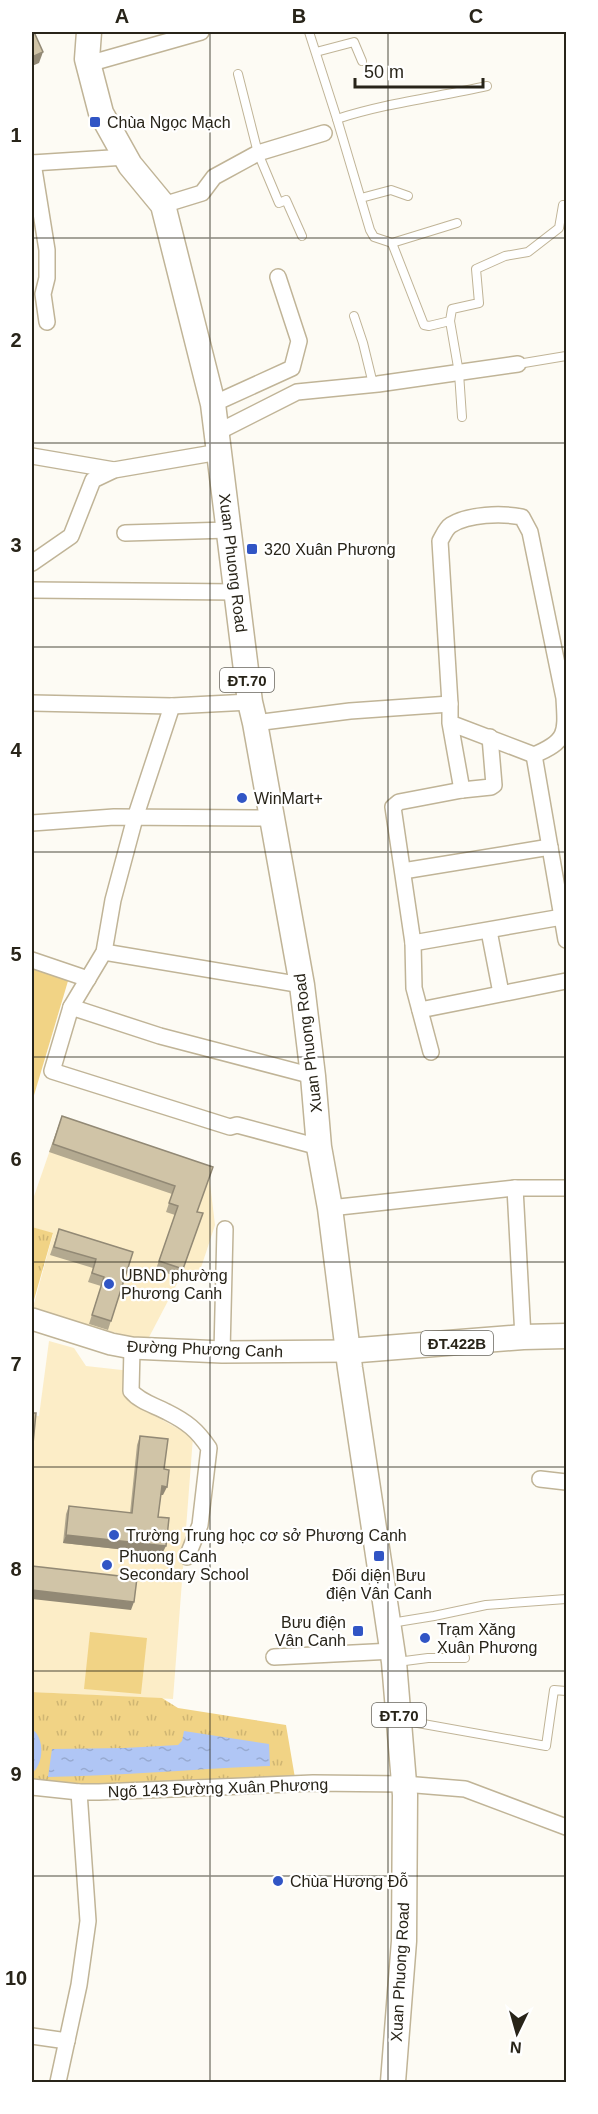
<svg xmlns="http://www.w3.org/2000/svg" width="598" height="2114" font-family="Helvetica,sans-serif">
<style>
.built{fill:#fcedc7}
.grass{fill:#f1d385}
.park{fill:url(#park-tufts)}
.water{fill:url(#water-ripples)}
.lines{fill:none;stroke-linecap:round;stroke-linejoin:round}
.lane-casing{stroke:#c0b497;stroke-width:10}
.street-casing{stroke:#c0b497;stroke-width:18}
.secondary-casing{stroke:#c0b497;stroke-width:24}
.primary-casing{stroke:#c0b497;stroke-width:27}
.lane{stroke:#fff;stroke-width:8}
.street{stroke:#fff;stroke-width:15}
.secondary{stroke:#fff;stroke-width:21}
.primary{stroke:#fff;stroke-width:24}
.wall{fill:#b3a990}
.shaded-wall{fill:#928975}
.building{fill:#d0c4a7;stroke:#928975;stroke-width:1.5}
.grid{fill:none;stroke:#282419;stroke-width:1.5;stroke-opacity:0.55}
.poi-dot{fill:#3155c5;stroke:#fff;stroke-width:2}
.labels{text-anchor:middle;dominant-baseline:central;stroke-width:4.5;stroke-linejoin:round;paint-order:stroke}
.shield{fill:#fff;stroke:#68665e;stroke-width:1.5}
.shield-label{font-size:15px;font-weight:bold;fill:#282419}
.poi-label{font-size:16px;fill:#282419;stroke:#fff;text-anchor:start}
.street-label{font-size:16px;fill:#282419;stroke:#fff}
.neatline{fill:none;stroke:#282419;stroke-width:2}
.grid-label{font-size:20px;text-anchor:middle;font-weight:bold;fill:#282419}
</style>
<defs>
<pattern id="park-tufts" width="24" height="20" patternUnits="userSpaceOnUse" patternTransform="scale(1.5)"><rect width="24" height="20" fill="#f1d385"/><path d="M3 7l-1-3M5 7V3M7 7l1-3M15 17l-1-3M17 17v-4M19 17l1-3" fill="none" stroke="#cfb572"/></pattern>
<pattern id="water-ripples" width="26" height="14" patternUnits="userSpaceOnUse" patternTransform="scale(1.5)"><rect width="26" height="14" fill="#b0c6f5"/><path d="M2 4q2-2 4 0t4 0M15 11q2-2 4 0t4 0" fill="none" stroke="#97aad1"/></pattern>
</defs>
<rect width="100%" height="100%" fill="#fdfbf4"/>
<!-- built -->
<g class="built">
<polygon points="59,1124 209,1175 215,1225 196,1283 180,1278 147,1341 32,1311 53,1234 32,1227 32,1202"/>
<polygon points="49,1341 74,1348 86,1366 131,1371 130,1402 193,1437 173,1699 32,1692 32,1415 39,1416"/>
</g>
<!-- grass -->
<g class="grass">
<polygon points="32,968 68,981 32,1102"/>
<polygon points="90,1632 147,1638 141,1694 84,1689"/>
</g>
<!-- park -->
<g class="park">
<polygon points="32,1227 53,1233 32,1307"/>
<polygon points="32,1692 162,1698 178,1708 286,1725 295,1778 80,1788 32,1784"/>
</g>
<!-- water -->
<g class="water">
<path d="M32,1729C45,1738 44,1764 32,1773Z"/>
<path d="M184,1731L269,1744L270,1766C196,1769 122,1776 48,1777L52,1749L124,1748L178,1745L182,1741Z"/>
</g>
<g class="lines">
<defs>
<g id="lane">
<polyline points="309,32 337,119 370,230 374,237 392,243 457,223"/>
<polyline points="316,52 354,42 362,61"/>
<polyline points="238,74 258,153 279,203 286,200 302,236"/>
<path d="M337,119C386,103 438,97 487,86"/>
<polyline points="361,198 391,190 408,196"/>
<polyline points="392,243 424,325 429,326 450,321"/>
<polyline points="354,316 363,343 373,384"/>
<polyline points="518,364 566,356"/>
<polyline points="462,417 459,373 450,321 452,309 479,303 476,269 505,256 528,252 559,228 563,205"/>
<polyline points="391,1623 434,1616 486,1605 566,1599"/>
<polyline points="397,1662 428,1658 465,1658"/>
<polyline points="401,1720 546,1746 554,1690 566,1691"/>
</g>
<g id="street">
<polyline points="88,64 201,32"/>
<polyline points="32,163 126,157"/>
<polyline points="33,163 47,250 47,278 43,294 47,322"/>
<polyline points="163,205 202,193 214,177 258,153 324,133"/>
<polyline points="213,404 292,368 299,341 278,277"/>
<polyline points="216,433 297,392 378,384 518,364"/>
<polyline points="32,456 114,470"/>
<polyline points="125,533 229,530"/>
<polyline points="32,563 71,536 93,480 114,470 219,452"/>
<polyline points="32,590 236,592"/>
<polyline points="32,703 172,706 250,702"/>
<polyline points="172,706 135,818 113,900 104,952 71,1007 52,1071 230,1127 237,1125 319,1147"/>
<polyline points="255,723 350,711 450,704"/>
<path d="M450,723L534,755C568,741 566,732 564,698L530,532L522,517C501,513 469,514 451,525C446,528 443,536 440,541L450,704V723L462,790"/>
<polyline points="534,755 566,940"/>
<polyline points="32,823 114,817 272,818"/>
<polyline points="403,871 550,847"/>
<polyline points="489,931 501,993"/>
<polyline points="413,943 562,917"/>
<polyline points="104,952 302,985"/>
<polyline points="32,960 88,979"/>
<polyline points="71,1007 160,1036 313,1076"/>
<polyline points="420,1010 566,981"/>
<polyline points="431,1052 414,988 413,943 393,807 399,802 462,790 491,787 494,785 490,737"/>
<polyline points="515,1188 523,1337"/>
<polyline points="330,1208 515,1188 566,1188"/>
<path d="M132,1348L131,1391C140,1402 154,1405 167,1412C187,1422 197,1430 209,1448L200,1525L187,1557"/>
<polyline points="222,1352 225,1229"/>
<polyline points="540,1479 566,1482"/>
<polyline points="274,1657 393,1651"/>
<polyline points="32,1787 79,1792 99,1792 313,1783 404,1784 465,1789 566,1827"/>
<polyline points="32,2036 67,2041"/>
<polyline points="58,2082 79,1985 88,1921 79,1792"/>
</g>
<polyline id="secondary" points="32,1319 111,1344 132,1348 222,1352 347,1351"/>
<g id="primary">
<polyline points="89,32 87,59 101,113 130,165 163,205 213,404 250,702 255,723 302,985 313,1076 319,1147 330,1208 350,1368 394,1662 405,1795 404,1941 393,2082"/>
<polyline points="347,1351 523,1337 566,1336"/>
</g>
</defs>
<!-- lane casing -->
<use href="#lane" class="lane-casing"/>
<!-- street casing -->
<use href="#street" class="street-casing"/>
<!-- secondary casing -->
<use href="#secondary" class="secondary-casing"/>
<!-- primary casing -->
<use href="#primary" class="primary-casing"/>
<!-- lane -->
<use href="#lane" class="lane"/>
<!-- street -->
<use href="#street" class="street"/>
<!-- secondary -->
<use href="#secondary" class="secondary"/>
<!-- primary -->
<use href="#primary" class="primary"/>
</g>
<!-- wall -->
<g class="wall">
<polygon points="62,1116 213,1167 197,1212 203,1213 180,1278 156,1269 175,1215 166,1212 172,1194 49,1152"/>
<polygon points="59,1229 133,1252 108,1330 89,1324 101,1286 88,1282 93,1268 50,1255"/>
<polygon points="140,1436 164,1469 163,1495 161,1495 158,1517 162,1554 63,1543 66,1514 69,1506 130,1513 137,1445"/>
</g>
<!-- shaded-wall -->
<g class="shaded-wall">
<polygon points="43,52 39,63 32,66 32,57"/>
<polygon points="162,1486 167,1487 163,1495 159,1495"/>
<polygon points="66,1535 166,1546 162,1554 63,1543"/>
<polygon points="32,1590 134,1602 131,1610 32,1599"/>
</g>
<!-- building -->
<g class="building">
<polygon points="32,32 34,32 43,52 32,57"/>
<polygon points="62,1116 213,1167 197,1212 203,1213 183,1269 159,1261 178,1206 169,1203 175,1186 53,1144"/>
<polygon points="59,1229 133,1252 111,1321 92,1315 104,1277 92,1273 96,1259 54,1247"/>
<polygon points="32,1413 36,1413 32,1454"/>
<polygon points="140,1436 168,1439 164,1469 169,1470 167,1487 162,1486 158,1517 169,1518 166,1546 66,1535 69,1506 132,1513"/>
<polygon points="32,1566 137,1578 134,1602 32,1590"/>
</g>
<!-- grid -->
<path class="grid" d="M210,32V2082M388,32V2082M32,238H566M32,443H566M32,647H566M32,852H566M32,1057H566M32,1262H566M32,1467H566M32,1671H566M32,1876H566"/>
<!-- markers -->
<g class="poi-dot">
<rect x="89" y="116" width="12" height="12" rx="3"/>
<rect x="246" y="543" width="12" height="12" rx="3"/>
<circle cx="242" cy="798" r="6"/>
<circle cx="109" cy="1284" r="6"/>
<circle cx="114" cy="1535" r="6"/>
<rect x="373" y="1550" width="12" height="12" rx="3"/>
<circle cx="107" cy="1565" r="6"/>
<rect x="352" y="1625" width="12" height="12" rx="3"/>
<circle cx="425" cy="1638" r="6"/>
<circle cx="278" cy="1881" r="6"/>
</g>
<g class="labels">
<!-- shield labels -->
<g class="shield">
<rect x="220" y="668" width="54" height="24" rx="4.5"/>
<rect x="421" y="1331" width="72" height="24" rx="4.5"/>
<rect x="372" y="1703" width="54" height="24" rx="4.5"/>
</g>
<g class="shield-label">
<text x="247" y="680">ĐT.70</text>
<text x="457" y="1343">ĐT.422B</text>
<text x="399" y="1715">ĐT.70</text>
</g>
<!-- poi labels -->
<g class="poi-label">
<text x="107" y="122">Chùa Ngọc Mạch</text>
<text x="264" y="549">320 Xuân Phương</text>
<text x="254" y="798">WinMart+</text>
<text x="121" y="1275">UBND phường<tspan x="121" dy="18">Phương Canh</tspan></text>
<text x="126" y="1535">Trường Trung học cơ sở Phương Canh</text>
<text x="119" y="1556">Phuong Canh<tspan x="119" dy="18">Secondary School</tspan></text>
<text x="379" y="1575" text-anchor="middle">Đối diện Bưu<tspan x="379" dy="18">điện Vân Canh</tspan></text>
<text x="346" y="1622" text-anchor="end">Bưu điện<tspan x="346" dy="18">Vân Canh</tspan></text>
<text x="437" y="1629">Trạm Xăng<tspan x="437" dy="18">Xuân Phương</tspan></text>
<text x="290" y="1881">Chùa Hương Đỗ</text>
</g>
<!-- street labels -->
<g class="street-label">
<text transform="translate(233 563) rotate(83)">Xuan Phuong Road</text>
<text transform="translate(308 1043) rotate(-97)">Xuan Phuong Road</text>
<text transform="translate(205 1349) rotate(2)">Đường Phương Canh</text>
<text transform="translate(218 1788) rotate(-2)">Ngõ 143 Đường Xuân Phương</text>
<text transform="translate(400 1972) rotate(-87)">Xuan Phuong Road</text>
</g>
</g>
<!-- border -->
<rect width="598" height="2114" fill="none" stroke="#ffffff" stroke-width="66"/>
<!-- north arrow -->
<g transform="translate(517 2033) rotate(185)" stroke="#ffffff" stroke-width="4.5" paint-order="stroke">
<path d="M0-4.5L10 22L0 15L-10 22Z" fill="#282419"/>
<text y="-9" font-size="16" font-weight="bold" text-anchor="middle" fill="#282419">N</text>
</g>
<!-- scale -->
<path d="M355 78v9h128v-9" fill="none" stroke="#282419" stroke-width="3"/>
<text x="364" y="78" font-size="18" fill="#282419" stroke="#ffffff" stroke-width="4.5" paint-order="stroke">50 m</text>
<rect x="33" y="33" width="532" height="2048" class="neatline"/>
<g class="grid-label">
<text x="122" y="23">A</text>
<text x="299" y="23">B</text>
<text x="476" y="23">C</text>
<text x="16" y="142">1</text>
<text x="16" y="347">2</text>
<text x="16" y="552">3</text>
<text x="16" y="757">4</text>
<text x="16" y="961">5</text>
<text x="16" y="1166">6</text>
<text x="16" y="1371">7</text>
<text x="16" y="1576">8</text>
<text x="16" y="1781">9</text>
<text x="16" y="1985">10</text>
</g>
</svg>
